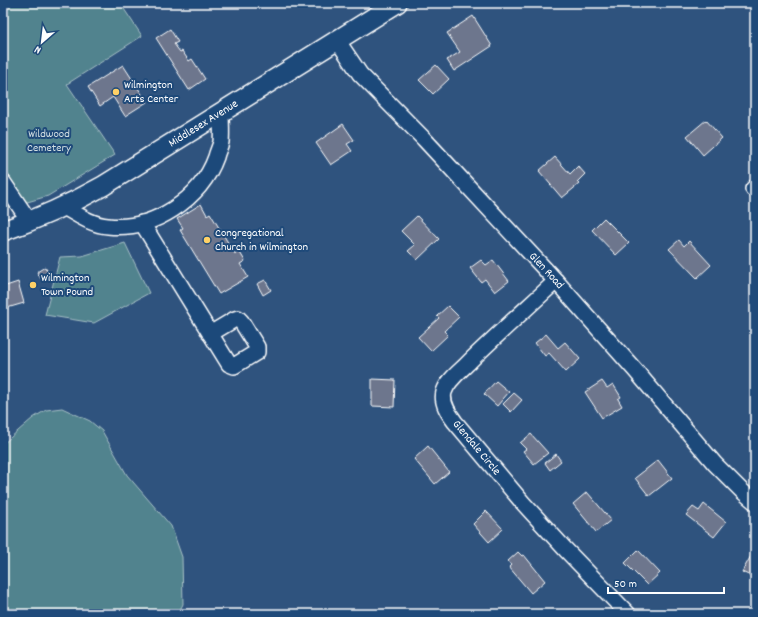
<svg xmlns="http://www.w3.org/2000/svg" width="758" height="617" font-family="Dekko,sans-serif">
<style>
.green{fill:#51838e;stroke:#a8c1c6}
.building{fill:#6d768d;stroke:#fff}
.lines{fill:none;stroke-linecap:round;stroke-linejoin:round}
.minor-casing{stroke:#fff;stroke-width:18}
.major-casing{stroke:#fff;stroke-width:22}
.minor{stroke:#1f4a7a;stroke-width:15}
.major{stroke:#1f4a7a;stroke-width:19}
.poi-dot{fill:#ffd166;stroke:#1f4a7a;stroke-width:1.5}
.labels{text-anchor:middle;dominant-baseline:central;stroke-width:4;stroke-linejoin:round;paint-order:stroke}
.poi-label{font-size:12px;fill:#fff;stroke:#1f4a7a;text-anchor:start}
.street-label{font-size:12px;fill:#fff;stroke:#1f4a7a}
.park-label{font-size:12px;fill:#d4e0e3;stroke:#1f4a7a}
</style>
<rect width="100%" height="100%" fill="#2f537e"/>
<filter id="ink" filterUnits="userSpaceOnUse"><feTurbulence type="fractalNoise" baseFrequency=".025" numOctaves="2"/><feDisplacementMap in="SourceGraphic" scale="8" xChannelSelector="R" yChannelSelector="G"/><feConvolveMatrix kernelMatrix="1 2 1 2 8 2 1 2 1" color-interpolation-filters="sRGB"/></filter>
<g filter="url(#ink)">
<!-- green -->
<g class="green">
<polygon points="3,3 120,3 142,36 67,84 115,155 48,196 3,209"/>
<polygon points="125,243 149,293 94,323 45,315 60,257 82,256"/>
<polygon points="62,408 90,421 102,431 127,475 171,526 182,557 183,604 178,614 3,614 3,444 33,418 46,410"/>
</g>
<!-- building -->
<g class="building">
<polygon points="473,16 492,46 454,71 447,60 460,52 447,33"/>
<polygon points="170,29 178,42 174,44 180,52 182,51 189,61 192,59 205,79 189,90 156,38"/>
<polygon points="123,65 147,102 125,116 113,97 100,106 88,87"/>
<polygon points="436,65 449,79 433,94 419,80"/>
<polygon points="706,120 722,138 703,155 687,136"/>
<polygon points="343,124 354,140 347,144 352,151 331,165 316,143"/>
<polygon points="555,157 570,174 578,166 585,174 577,182 579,184 562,198 539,171"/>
<polygon points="201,204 207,215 210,213 235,254 239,251 245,261 240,264 248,277 219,294 180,230 183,228 177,219"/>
<polygon points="417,216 439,239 417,260 408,251 415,245 401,231"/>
<polygon points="604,218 629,243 616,255 592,230"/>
<polygon points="679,240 684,246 689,241 711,265 697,278 669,249"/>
<polygon points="481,260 486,265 493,260 509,281 495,292 485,279 481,282 470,268"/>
<polygon points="45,267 49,274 41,279 37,272"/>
<polygon points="265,280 271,290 263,295 257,284"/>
<polygon points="18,282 24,303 7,308 3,295 3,287"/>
<polygon points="448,306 459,317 444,331 448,335 431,351 418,337 439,318 437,316"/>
<polygon points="546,334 558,348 565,342 580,359 566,372 549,353 545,356 535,343"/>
<polygon points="372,379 395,380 394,407 372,406"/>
<polygon points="496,381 509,392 497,406 484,394"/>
<polygon points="602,381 607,388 613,384 621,397 618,399 622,406 602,418 585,392"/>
<polygon points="514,393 522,400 511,412 503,404"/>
<polygon points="531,434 548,453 534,464 523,451 526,449 520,443"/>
<polygon points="428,446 449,472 435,484 414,459"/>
<polygon points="556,454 561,461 550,470 545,463"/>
<polygon points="658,460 672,478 649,496 635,478"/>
<polygon points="587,492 611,520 596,532 573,504"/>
<polygon points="704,504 726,522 714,537 686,515 693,507 699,511"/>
<polygon points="486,511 503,529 489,542 473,524"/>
<polygon points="638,550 660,573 647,585 625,563"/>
<polygon points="518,552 522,556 524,555 545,581 531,593 509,567 511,565 508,561"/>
<polygon points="752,554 755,555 755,578 742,572"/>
</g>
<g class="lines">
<defs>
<g id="minor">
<path id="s1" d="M337,40L360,74L424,139L556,281L635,370L715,464L742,491L755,502"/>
<polyline points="3,182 30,222"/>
<polyline points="753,189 755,187"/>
<path d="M64,207C78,215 92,225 108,226C153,231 201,199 216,157C217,152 220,147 221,142C222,132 221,122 221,112"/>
<polyline points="142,223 229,364 234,366 257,352 257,347 241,321 238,318 235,319 210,334"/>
<path id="s2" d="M556,281C527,308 498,334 470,361C462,370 448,379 444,392C441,403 449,414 455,422L523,503L566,550L628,614"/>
</g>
<g id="major">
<path id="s3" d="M3,231C38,219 71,204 103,186L397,3"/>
</g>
</defs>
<!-- minor casing -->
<use href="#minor" class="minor-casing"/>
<!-- major casing -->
<use href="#major" class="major-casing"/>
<!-- minor -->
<use href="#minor" class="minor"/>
<!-- major -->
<use href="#major" class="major"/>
</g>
</g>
<!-- markers -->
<g class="poi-dot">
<circle cx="116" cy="92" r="4"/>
<circle cx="207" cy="240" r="4"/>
<circle cx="33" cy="285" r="4"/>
</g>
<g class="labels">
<!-- poi labels -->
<g class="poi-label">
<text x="124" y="85">Wilmington<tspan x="124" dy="14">Arts Center</tspan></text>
<text x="215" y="233">Congregational<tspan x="215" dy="14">Church in Wilmington</tspan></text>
<text x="41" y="278">Wilmington<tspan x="41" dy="14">Town Pound</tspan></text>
</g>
<!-- street labels -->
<g class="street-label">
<text stroke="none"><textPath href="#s3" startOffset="228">Middlesex Avenue</textPath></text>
<text stroke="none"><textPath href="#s1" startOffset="312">Glen Road</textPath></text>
<text stroke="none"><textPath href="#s2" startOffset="225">Glendale Circle</textPath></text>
</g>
<!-- park labels -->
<g class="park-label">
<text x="49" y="134">Wildwood<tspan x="49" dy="14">Cemetery</tspan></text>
</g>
</g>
<!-- margin -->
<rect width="758" height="617" fill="none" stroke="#1f4a7a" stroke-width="16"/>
<rect x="8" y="8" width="742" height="601" fill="none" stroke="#fff" stroke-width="1.5" filter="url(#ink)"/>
<!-- north arrow -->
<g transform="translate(42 42) rotate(208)" stroke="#1f4a7a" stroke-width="3" paint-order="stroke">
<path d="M0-3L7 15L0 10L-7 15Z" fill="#ffffff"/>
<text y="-6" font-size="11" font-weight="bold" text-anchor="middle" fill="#ffffff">N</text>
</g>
<!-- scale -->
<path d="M608 587v6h116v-6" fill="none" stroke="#ffffff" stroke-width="2"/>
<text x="614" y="587" font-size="12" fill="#ffffff" stroke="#1f4a7a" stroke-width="3" paint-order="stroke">50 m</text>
</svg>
